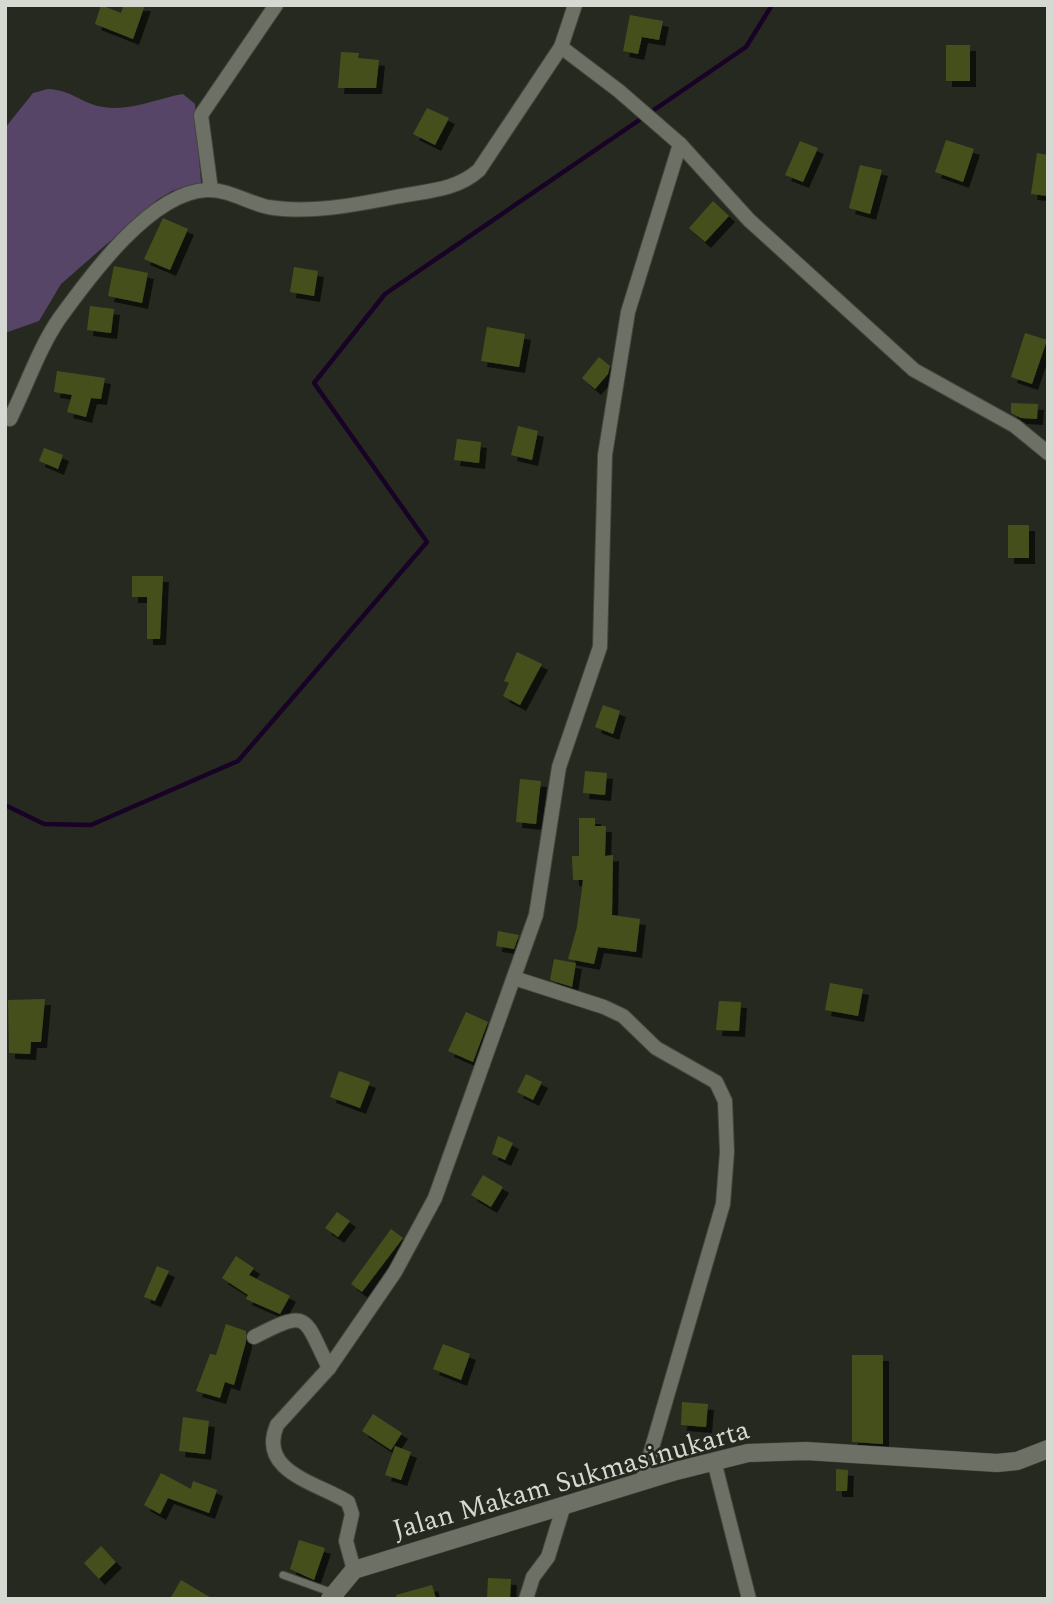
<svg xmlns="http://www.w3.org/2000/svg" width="1053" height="1604" font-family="Spectral,serif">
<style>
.green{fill:#574568}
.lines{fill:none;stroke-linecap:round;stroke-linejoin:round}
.stream{stroke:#180327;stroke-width:4.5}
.building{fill:#45501f;filter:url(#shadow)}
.service-casing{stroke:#43453d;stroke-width:9}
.minor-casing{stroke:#43453d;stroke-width:16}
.tertiary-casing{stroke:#43453d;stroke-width:19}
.service{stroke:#6d7065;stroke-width:7}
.minor{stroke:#6d7065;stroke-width:14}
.tertiary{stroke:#6d7065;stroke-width:18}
.labels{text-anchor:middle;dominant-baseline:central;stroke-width:5;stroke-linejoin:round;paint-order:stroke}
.street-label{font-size:28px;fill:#d6d8d2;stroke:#26291f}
</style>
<defs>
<filter id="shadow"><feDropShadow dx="6" dy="6" stdDeviation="0" flood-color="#0009"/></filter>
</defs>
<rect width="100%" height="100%" fill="#26291f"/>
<!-- green -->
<path class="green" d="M48,89C72,90 82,104 103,107C130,112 158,98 183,94L195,104L201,183L172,191L157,200L61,284L39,321L5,333V128L33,93Z"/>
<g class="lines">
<!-- stream -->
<polyline class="stream" points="5,805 44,824 91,825 238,761 427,542 314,383 385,294 746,47 772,5"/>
</g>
<!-- building -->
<g class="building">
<polygon points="101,5 121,13 124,5 145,5 133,39 95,24"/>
<polygon points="630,15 663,21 659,40 642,37 638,54 623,51"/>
<rect x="946" y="45" width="24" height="36"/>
<polygon points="341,52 359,53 358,58 379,60 376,88 338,88"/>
<polygon points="427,108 449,118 435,145 413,134"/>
<polygon points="946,140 974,149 963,182 935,172"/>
<polygon points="800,141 818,148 803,182 785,175"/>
<polygon points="1037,153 1048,155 1048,196 1031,194"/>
<polygon points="860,165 882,170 870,214 849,208"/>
<polygon points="713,201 729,216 705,242 689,228"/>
<polygon points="163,218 188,229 170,270 144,259"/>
<polygon points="114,266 148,273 142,303 108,296"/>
<polygon points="294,267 318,271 314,296 290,292"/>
<polygon points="90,306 114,309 111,333 87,330"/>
<polygon points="487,327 525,334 519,367 481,361"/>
<polygon points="1025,333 1047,340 1032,384 1011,377"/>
<polygon points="599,357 610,366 608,374 595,389 582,378"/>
<polygon points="57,371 105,378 101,399 91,398 86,417 67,412 72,395 54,392"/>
<polygon points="1011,403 1038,404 1037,419 1021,418 1011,413"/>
<polygon points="518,426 538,431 532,460 511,455"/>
<polygon points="457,439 481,442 479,463 454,460"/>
<polygon points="44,448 63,455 58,469 39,461"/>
<rect x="1008" y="525" width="21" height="33"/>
<polygon points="132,576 163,576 160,639 147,639 147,597 132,597"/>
<polygon points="517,652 542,664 520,705 503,696 509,683 504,681"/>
<polygon points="603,705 620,711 613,734 595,727"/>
<polygon points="585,771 607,773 605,795 583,793"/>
<polygon points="520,779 541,781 536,824 516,822"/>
<polygon points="579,818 595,818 595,826 606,826 605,856 613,855 612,915 640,919 636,952 598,947 594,964 568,959 577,927 583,880 573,880 572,856 579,856"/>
<polygon points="498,931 519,935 514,949 496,946"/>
<polygon points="554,959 576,963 572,987 550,980"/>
<polygon points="830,983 863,989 858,1016 825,1010"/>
<polygon points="45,999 41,1042 31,1042 30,1054 9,1053 8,1000"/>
<polygon points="719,1001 741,1002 739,1031 716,1030"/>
<polygon points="466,1012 488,1022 473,1062 448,1051"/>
<polygon points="339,1071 370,1082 360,1108 330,1097"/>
<polygon points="526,1074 542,1082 533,1100 517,1092"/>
<polygon points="498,1136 513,1143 505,1160 492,1154"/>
<polygon points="483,1175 503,1187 491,1207 471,1195"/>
<polygon points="337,1212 350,1221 338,1237 325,1228"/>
<polygon points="391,1229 403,1238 362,1292 351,1284"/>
<polygon points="236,1256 254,1268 249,1275 290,1296 280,1314 246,1299 248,1295 222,1278"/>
<polygon points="157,1266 169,1271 155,1301 144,1297"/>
<polygon points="226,1324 246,1331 246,1342 234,1385 225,1382 220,1398 196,1391 210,1354 216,1355"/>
<polygon points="443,1344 470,1354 461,1380 433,1369"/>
<polygon points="852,1355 883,1355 883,1444 852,1442"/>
<polygon points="682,1402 708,1404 706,1427 681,1425"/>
<polygon points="373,1414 402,1433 391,1450 362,1431"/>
<polygon points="183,1417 209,1421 205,1454 179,1451"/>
<polygon points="395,1446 411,1452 401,1480 385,1475"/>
<polygon points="836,1469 848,1470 847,1491 836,1491"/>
<polygon points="161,1473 191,1489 193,1481 217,1490 209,1513 168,1498 160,1514 144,1505"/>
<polygon points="299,1540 325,1548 314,1580 290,1569"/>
<polygon points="101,1546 116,1562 99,1579 84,1563"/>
<polygon points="488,1578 511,1579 510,1599 487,1599"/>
<polygon points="181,1580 213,1599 170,1599"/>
<polygon points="432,1585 436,1599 397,1599 396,1595"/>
</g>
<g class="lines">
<defs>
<polyline id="service" points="283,1575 333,1593"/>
<g id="minor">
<polyline points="575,5 561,47 619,91 680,144 749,220 914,370 1015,426 1048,453"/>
<polyline points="211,190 201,115 276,5"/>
<path d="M5,417L10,419C26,387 39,348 59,319C90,276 151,192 207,190C227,189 249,203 268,207C309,214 355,205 395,197C424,191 456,191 479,170L561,47"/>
<polyline points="514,978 604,1007 623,1016 656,1048 716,1082 725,1101 727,1152 723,1204 642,1482"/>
<path d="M254,1337C310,1308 303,1316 329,1368"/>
<polyline points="714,1461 749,1599"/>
<path d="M354,1570L346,1541L352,1514L348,1502C318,1483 257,1472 277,1425L329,1368L395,1272L435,1198L536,915L559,767L600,647L605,455L628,312L680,144"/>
<polyline points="526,1599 533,1577 548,1557 564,1505"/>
</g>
<polyline id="tertiary" points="330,1599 354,1570 676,1471 748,1453 806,1451 997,1463 1017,1461 1048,1449"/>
</defs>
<!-- service casing -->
<use href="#service" class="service-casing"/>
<!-- minor casing -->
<use href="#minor" class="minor-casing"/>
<!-- tertiary casing -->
<use href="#tertiary" class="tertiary-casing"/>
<!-- service -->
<use href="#service" class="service"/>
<!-- minor -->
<use href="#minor" class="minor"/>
<!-- tertiary -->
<use href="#tertiary" class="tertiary"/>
</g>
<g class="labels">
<!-- street labels -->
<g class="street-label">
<text transform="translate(571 1480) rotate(-16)">Jalan Makam Sukmasinukarta</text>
</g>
</g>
<!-- border -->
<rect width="1053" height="1604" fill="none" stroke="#d6d8d2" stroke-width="14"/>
</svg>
